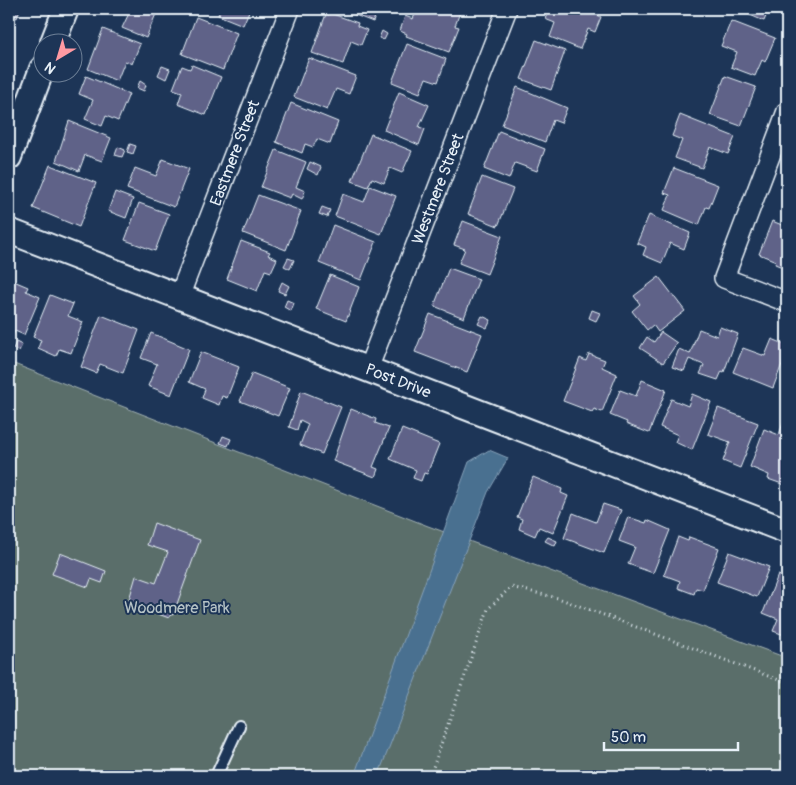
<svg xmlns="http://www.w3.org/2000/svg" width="796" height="785" font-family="Pangolin,sans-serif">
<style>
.green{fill:#5a6e6a;stroke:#a1b0b1}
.water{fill:#486f90;stroke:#88a3ba}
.building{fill:#5e6288;stroke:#e8f1f8}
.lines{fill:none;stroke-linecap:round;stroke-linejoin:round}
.service-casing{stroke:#e8f1f8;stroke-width:14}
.minor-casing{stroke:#e8f1f8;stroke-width:22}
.tertiary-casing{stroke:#e8f1f8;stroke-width:28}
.path{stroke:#e8f1f8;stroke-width:3;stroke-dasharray:1 4;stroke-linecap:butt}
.service{stroke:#1d3557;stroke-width:10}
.minor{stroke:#1d3557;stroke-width:19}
.tertiary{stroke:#1d3557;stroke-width:24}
.labels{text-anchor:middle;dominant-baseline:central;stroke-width:4;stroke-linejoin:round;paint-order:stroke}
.street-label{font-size:16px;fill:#e8f1f8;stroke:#1d3557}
.park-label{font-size:16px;fill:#b6c3c6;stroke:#1d3557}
</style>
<rect width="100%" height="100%" fill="#1d3557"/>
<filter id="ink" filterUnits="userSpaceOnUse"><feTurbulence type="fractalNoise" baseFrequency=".02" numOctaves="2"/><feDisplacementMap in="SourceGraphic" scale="10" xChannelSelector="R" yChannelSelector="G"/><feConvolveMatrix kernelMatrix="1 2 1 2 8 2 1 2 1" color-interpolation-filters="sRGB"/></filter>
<g filter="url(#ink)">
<!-- green -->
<polygon class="green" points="9,362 428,526 787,658 787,776 9,776"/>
<!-- water -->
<polygon class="water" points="489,450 508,458 488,492 378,776 354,776 469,462"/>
<!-- building -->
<g class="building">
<polygon points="9,9 20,9 17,18 9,14"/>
<polygon points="131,9 158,9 146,38 122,28"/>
<polygon points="221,9 250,9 243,25 218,15"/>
<polygon points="340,9 378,9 373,22"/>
<polygon points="417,9 451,9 460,12 455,26 459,27 449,52 406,36 407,34 400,31 405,16 413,19"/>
<polygon points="549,9 587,9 601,17 595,32 588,29 580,49 550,37 555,23 545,19"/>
<polygon points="736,9 769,9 764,21"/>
<polygon points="330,13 358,23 357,26 367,30 361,45 351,41 343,64 312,53 326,14 329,15"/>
<polygon points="196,17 237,33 223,70 182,54"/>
<polygon points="731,21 775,38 765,62 762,60 755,76 731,67 737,52 721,46"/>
<polygon points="103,29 140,44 132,64 125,61 117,81 88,69"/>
<polygon points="382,31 387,34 384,40 379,38"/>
<polygon points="536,40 565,51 551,90 521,79"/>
<polygon points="407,44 446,59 438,82 426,78 420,93 392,82"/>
<polygon points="309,58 356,76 349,94 336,89 327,110 294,97"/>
<polygon points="192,65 221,77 206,115 178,104 182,92 173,89 182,66 190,69"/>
<polygon points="162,66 170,69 166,79 158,75"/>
<polygon points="86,76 129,94 118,121 106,116 102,126 85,119 93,100 79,94"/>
<polygon points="725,76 756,87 741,126 710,115"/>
<polygon points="140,81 146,85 144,91 137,88"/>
<polygon points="517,87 567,108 561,123 553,120 545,142 502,125"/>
<polygon points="399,92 429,105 419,127 425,129 419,145 384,130"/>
<polygon points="291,103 338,122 330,144 317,139 313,147 305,144 302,153 276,142"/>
<polygon points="680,115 735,137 728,154 710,147 702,168 675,158 682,140 672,136"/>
<polygon points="69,121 111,138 102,161 85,155 79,171 56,161"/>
<polygon points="499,131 545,149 537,171 515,163 509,179 484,169"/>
<polygon points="371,134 412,151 402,173 390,168 384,183 372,178 368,187 352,181"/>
<polygon points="130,144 136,146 133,154 127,152"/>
<polygon points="118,147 125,150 122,157 115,155"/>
<polygon points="276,150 306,162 296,187 305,191 302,199 292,194 290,198 261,187"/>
<polygon points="163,159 189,169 174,207 127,189 135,168 156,176"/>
<polygon points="310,162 321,167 318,175 307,169"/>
<polygon points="50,165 96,183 79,227 33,208"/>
<polygon points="674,168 718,185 709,208 706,207 699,225 664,210 670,195 664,193"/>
<polygon points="482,177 513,189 498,226 468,214"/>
<polygon points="370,186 396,196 381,234 335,216 343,194 364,202"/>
<polygon points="115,192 133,199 126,218 108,211"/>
<polygon points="258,195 301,211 286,250 243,233"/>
<polygon points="139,203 169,214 155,251 125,240"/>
<polygon points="322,207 330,210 327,217 319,214"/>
<polygon points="649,215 690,233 684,249 670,243 662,263 643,255 646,247 637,243"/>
<polygon points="463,221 502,236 487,274 459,263 465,249 454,245"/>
<polygon points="772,221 787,227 787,269 775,264 776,261 759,254"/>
<polygon points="333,225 376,242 361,280 319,263"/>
<polygon points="241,241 270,252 268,255 277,259 271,272 265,270 257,291 227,279"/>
<polygon points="288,258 294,260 290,269 284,266"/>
<polygon points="449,268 479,279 464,318 434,306"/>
<polygon points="330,275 359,287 346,321 316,309"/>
<polygon points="659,277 685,311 658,332 653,325 647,330 632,311 640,304 634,296"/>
<polygon points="9,279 28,287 26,291 40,297 24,335 15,331 9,346"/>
<polygon points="282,282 289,286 285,294 278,291"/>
<polygon points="50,295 73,304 68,316 83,322 71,353 59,349 56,356 38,348 41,340 33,337"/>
<polygon points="287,300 294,303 291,311 284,307"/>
<polygon points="592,310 600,313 596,321 589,318"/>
<polygon points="430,314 482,334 467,372 415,352"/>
<polygon points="101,315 139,330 123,373 100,364 96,373 81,367"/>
<polygon points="482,316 491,320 487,328 478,324"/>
<polygon points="720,327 738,334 724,372 722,371 718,380 700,374 704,365 689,359 684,371 672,367 679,349 690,354 699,329 717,336"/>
<polygon points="661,332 677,343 663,363 640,348 647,337 654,342"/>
<polygon points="151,333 189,349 171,395 148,386 157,364 141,358"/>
<polygon points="772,339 787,345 787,351 773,388 733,372 743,348 765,356"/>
<polygon points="16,342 22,345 19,351 13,349"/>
<polygon points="201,352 239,367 227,398 222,396 219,405 202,398 205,389 189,382"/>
<polygon points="589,354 605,360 602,367 617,374 602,412 594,409 592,412 563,401 580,358 586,361"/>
<polygon points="252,373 290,388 278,416 240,401"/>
<polygon points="642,380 666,390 649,433 626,424 627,422 610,415 620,390 636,396"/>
<polygon points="301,391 341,407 322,454 300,445 308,424 300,420 297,430 289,427"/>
<polygon points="692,394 711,402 692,450 675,442 678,435 660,427 671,399 688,406"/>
<polygon points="718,408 758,423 740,468 723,461 730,442 708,434"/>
<polygon points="351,409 376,419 375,423 389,428 373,467 378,469 375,477 333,461"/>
<polygon points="783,423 787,425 787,480 785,485 768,479 769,475 750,467 764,429 779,435"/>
<polygon points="402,429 439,444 427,474 424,473 421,481 413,478 416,470 390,459"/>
<polygon points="223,436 231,439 228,446 220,443"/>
<polygon points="533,477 562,489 561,493 568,496 553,533 539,527 535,536 519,529 522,519 517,517"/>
<polygon points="603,504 621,510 604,553 564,538 573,513 596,522"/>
<polygon points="628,517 646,523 647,520 670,530 653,573 628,564 635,547 619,541"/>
<polygon points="154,523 200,540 173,615 171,614 169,618 128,603 136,576 156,583 168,552 147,545"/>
<polygon points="548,537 557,541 555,546 545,541"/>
<polygon points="678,537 688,541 689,537 719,548 703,590 696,588 694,594 678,588 680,581 664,575"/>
<polygon points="729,552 769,567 757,597 717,582"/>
<polygon points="60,553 106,571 102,583 91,579 88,587 52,574"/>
<polygon points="778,575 787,578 787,636 773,631 778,619 763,613"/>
</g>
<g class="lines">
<defs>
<polyline id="service" points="216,776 239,726"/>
<g id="minor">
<polyline points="787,111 724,278 787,302"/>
<polyline points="179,297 290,9"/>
<polyline points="368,369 507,9"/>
</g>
<g id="tertiary">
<polyline points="53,42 66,9"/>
<polyline points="9,157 42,69"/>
<polyline points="9,231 787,531"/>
</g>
</defs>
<!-- service casing -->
<use href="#service" class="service-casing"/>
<!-- minor casing -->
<use href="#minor" class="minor-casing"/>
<!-- tertiary casing -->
<use href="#tertiary" class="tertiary-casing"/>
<!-- path -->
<polyline class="path" points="430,776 488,609 511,587 558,598 787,683"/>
<!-- service -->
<use href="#service" class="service"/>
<!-- minor -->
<use href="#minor" class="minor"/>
<!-- tertiary -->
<use href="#tertiary" class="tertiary"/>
</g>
</g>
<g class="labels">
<!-- street labels -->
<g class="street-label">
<text transform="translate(235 153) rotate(-69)">Eastmere Street</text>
<text transform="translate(438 189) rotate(-69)">Westmere Street</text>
<text transform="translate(398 381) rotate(21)">Post Drive</text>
</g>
<!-- park labels -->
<g class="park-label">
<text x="177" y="608">Woodmere Park</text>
</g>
</g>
<!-- margin -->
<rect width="796" height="785" fill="none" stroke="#1d3557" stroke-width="30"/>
<rect x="15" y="15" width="766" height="755" fill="none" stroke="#e8f1f8" stroke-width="2" filter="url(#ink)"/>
<!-- north arrow -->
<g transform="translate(58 58) rotate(218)"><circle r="24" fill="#1d3557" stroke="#6e8097"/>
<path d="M0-4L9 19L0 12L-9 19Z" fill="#ff9aa2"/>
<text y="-8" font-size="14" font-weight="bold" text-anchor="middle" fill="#e8f1f8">N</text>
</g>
<!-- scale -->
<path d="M604 742v8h134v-8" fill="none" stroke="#e8f1f8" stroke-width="2.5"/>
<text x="611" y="742" font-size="15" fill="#e8f1f8" stroke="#1d3557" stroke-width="4" paint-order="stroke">50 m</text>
</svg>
